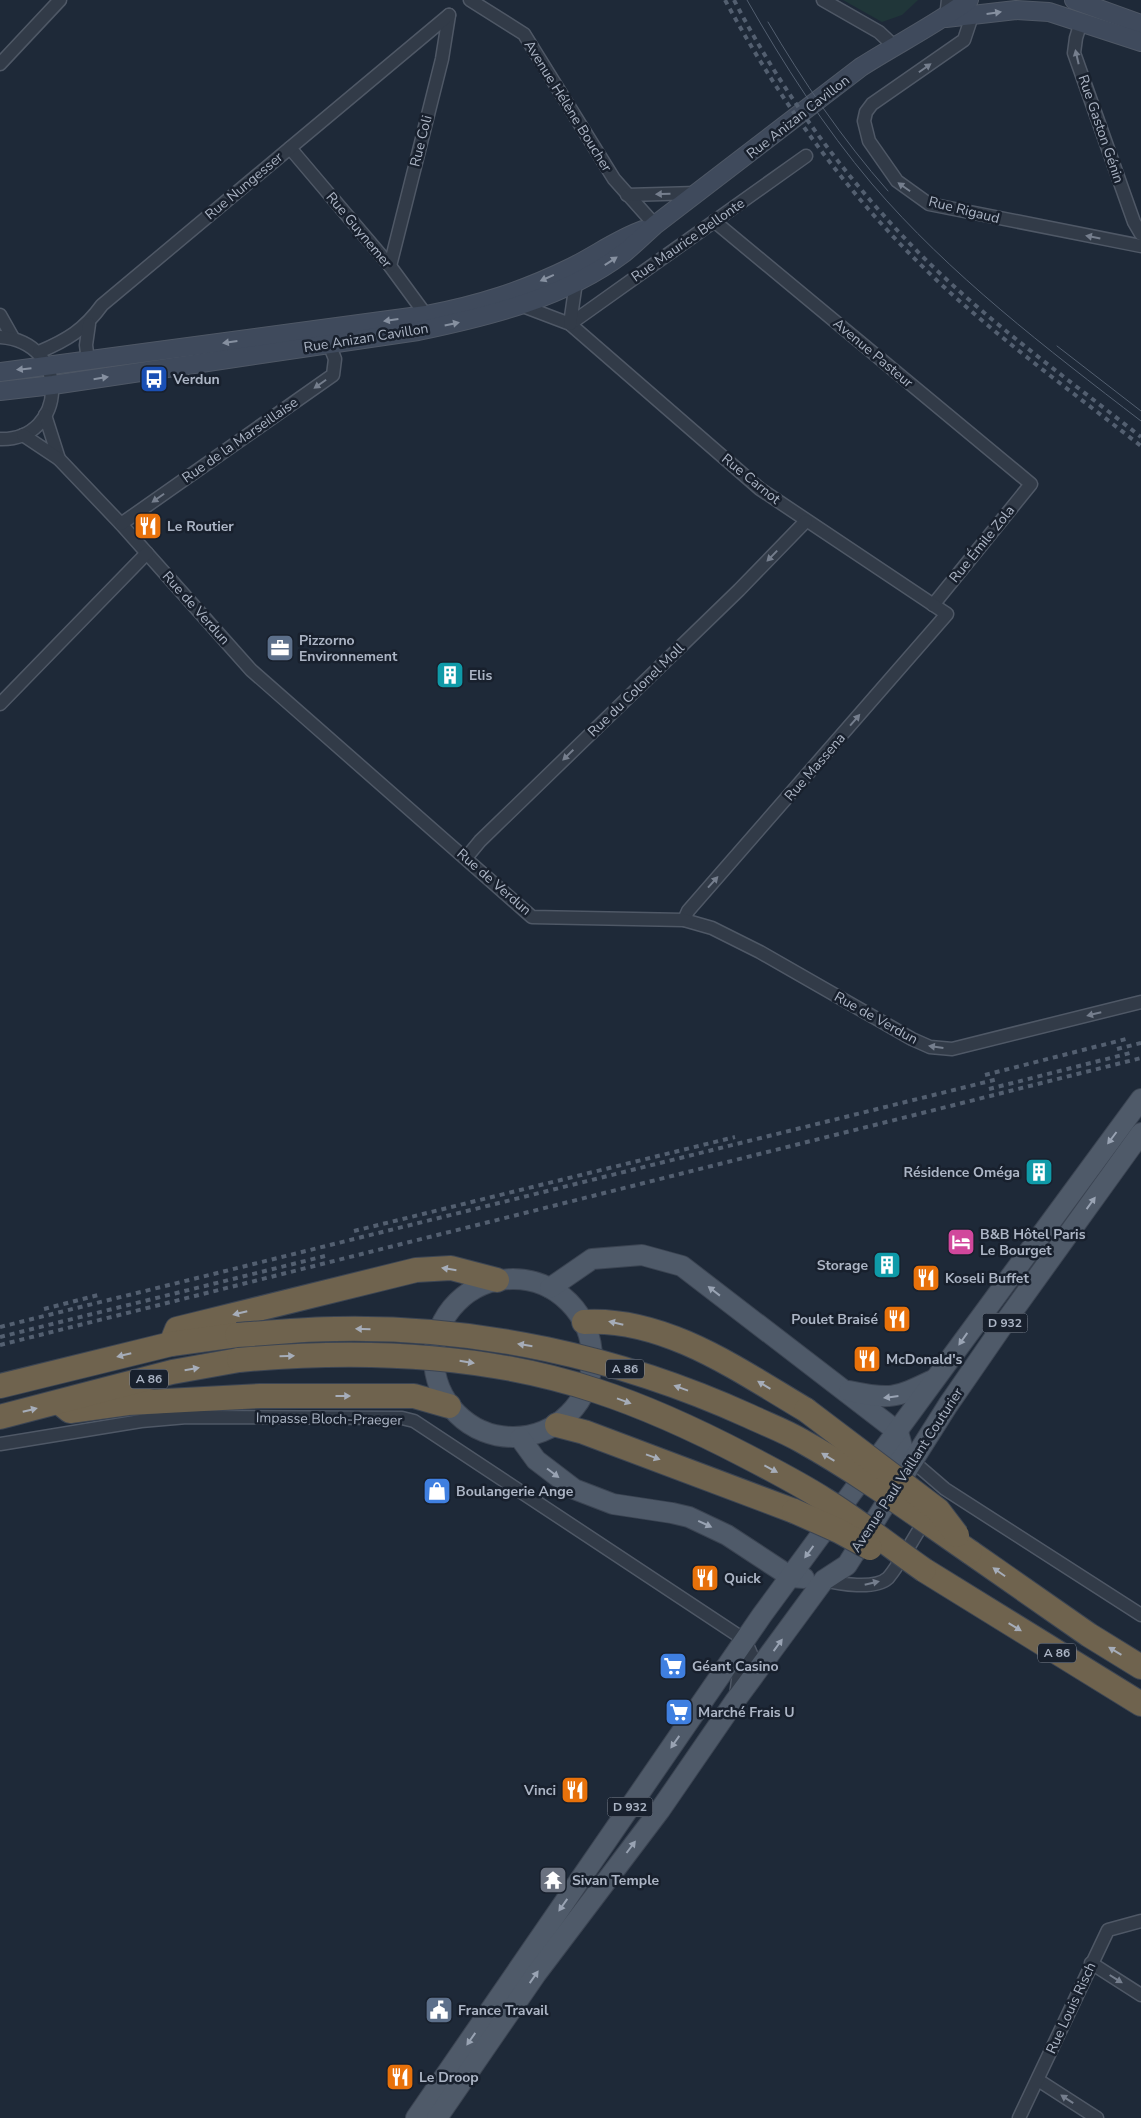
<svg xmlns="http://www.w3.org/2000/svg" width="1141" height="2118" font-family="'Nunito Sans',sans-serif">
<style>
.green{fill:#203639}
.lines{fill:none;stroke-linecap:round;stroke-linejoin:round}
.street-casing{stroke:#4f5866;stroke-width:15}
.secondary-casing{stroke:#4f5866;stroke-width:20}
.primary-casing{stroke:#3b4452;stroke-width:22}
.highway-casing{stroke:#3c4553;stroke-width:26}
.street{stroke:#323b48;stroke-width:12}
.secondary{stroke:#3f4a5c;stroke-width:18}
.primary{stroke:#4f5a69;stroke-width:20}
.highway{stroke:#6f634e;stroke-width:24}
.tram{stroke:#535f70;stroke-width:1}
.rail{stroke:#535f70;stroke-width:4;stroke-dasharray:5 5;stroke-linecap:butt}
.highway-bridge-casing{stroke:#3c4553;stroke-width:26;stroke-linecap:butt}
.highway-bridge{stroke:#6f634e;stroke-width:24}
.oneway{fill:#8690a0}
.oneway2{fill:#757e8d}
.oneway3{fill:#99a3b3}
.oneway4{fill:#a6adb9}
.labels{text-anchor:middle;dominant-baseline:central;stroke-width:5;stroke-linejoin:round;paint-order:stroke}
.shield{fill:#18202d;stroke:#808897;stroke-width:1}
.shield-label{font-size:12px;font-weight:bold;fill:#acb5c5}
.street-label{font-size:14px;fill:#acb5c5;stroke:#18202d}
.poi-label{font-size:14px;font-weight:bold;fill:#acb5c5;stroke:#18202d;text-anchor:start}
</style>
<rect width="100%" height="100%" fill="#1e2938"/>
<!-- green -->
<polygon class="green" points="843,0 918,0 902,15 882,22"/>
<g class="lines">
<defs>
<g id="street">
<polyline points="470,0 524,34 614,179 655,225"/>
<polyline points="823,0 879,32 894,46"/>
<polyline points="972,16 964,40 872,104 866,112 864,121 869,141 897,181 929,204 1141,246"/>
<polyline points="946,18 948,0"/>
<polyline points="1081,22 1076,38 1074,53 1134,222 1141,234"/>
<polyline points="0,64 60,0"/>
<polyline points="290,148 390,266 426,315"/>
<polyline points="627,195 697,193"/>
<polyline points="714,221 1031,484 933,605"/>
<polyline points="390,266 442,59 449,15"/>
<polyline points="520,305 570,324 760,489 947,614 688,911 684,920"/>
<polyline points="0,315 13,338"/>
<polyline points="570,324 806,156"/>
<polyline points="570,324 576,282"/>
<path d="M0,337C72,342 67,441 0,439"/>
<path d="M39,352C67,340 84,330 102,305L449,15"/>
<polyline points="88,361 86,345 89,324"/>
<polyline points="45,415 59,459"/>
<polyline points="23,435 59,459 121,524 251,670 532,917 684,920 712,928 760,952 912,1039 930,1047 952,1049 1141,1002"/>
<polyline points="121,524 333,375 335,359 329,344"/>
<polyline points="0,704 147,553"/>
<polyline points="466,858 480,841 739,590 806,521"/>
<polyline points="0,1444 141,1421 187,1417 402,1418 414,1421 745,1640 752,1656 739,1672 736,1696"/>
<polyline points="909,1458 945,1489 1141,1615"/>
<path d="M824,1580C839,1584 875,1590 888,1578C901,1563 916,1533 928,1516"/>
<polyline points="1091,1963 1141,1995"/>
<polyline points="1038,2080 1097,2118"/>
<polyline points="1019,2118 1108,1930 1141,1921"/>
</g>
<g id="secondary">
<polyline points="1074,0 1141,24"/>
<polyline points="946,18 1016,10 1049,12 1141,42"/>
<path d="M0,372L426,315C479,305 523,291 572,267C596,255 618,239 643,230"/>
<path d="M0,391L53,385L418,331C490,316 564,298 624,253C635,244 645,234 655,225L861,67C897,44 935,25 969,0"/>
</g>
<g id="primary">
<circle cx="513" cy="1358" r="79"/>
<polyline points="550,1288 592,1259 642,1255 682,1266 898,1432 903,1450 880,1485"/>
<path d="M849,1391C892,1400 895,1398 933,1380"/>
<polyline points="520,1438 536,1460 574,1489 613,1504 672,1513 689,1517 727,1535 791,1577 804,1578"/>
<polyline points="416,2118 762,1615 1141,1099"/>
<polyline points="437,2118 536,1974 660,1810 735,1701 824,1580 847,1565 948,1405 1008,1318 1141,1133"/>
</g>
<g id="highway">
<path d="M584,1322C665,1317 740,1371 806,1410"/>
<polyline points="171,1344 177,1329 416,1270 451,1268 497,1280"/>
<polyline points="0,1386 171,1344 237,1335"/>
<polyline points="60,1403 70,1411 128,1403 260,1396 414,1396 449,1406"/>
<polyline points="0,1417 172,1372 239,1360"/>
<polyline points="557,1425 584,1432 794,1511"/>
<polyline points="970,1552 1089,1635 1141,1667"/>
<polyline points="924,1570 1141,1704"/>
</g>
</defs>
<!-- street casing -->
<use href="#street" class="street-casing"/>
<!-- secondary casing -->
<use href="#secondary" class="secondary-casing"/>
<!-- primary casing -->
<use href="#primary" class="primary-casing"/>
<!-- highway casing -->
<use href="#highway" class="highway-casing"/>
<!-- street -->
<use href="#street" class="street"/>
<!-- secondary -->
<use href="#secondary" class="secondary"/>
<!-- primary -->
<use href="#primary" class="primary"/>
<!-- highway -->
<use href="#highway" class="highway"/>
<!-- tram -->
<g class="tram">
<path d="M747,0C784,65 824,127 872,184C950,275 1046,348 1141,421"/>
<path d="M768,22C803,81 842,139 888,191"/>
<polyline points="1057,346 1141,411"/>
</g>
<!-- rail -->
<g class="rail">
<path d="M725,0C783,107 854,204 944,287C1006,344 1075,394 1141,446"/>
<path d="M734,0C784,96 848,182 924,258C991,324 1068,379 1141,437"/>
<polyline points="1117,1049 1141,1043"/>
<polyline points="985,1075 1126,1039"/>
<polyline points="989,1089 1130,1053"/>
<polyline points="354,1231 735,1137"/>
<polyline points="44,1309 102,1294"/>
<polyline points="0,1327 998,1079"/>
<polyline points="0,1337 325,1256"/>
<polyline points="0,1345 1141,1058"/>
</g>
<defs>
<g id="highway-bridge">
<path d="M237,1335C270,1333 303,1329 335,1329C478,1326 619,1357 749,1416C766,1424 785,1431 802,1441C861,1474 915,1514 970,1552"/>
<path d="M239,1360C357,1349 483,1353 597,1391C649,1408 698,1431 746,1456C773,1470 800,1484 825,1500C859,1521 891,1547 924,1570"/>
<polyline points="806,1410 938,1510 957,1535"/>
<polyline points="794,1511 839,1531 870,1548"/>
</g>
</defs>
<!-- highway-bridge casing -->
<use href="#highway-bridge" class="highway-bridge-casing"/>
<!-- highway-bridge -->
<use href="#highway-bridge" class="highway-bridge"/>
</g>
<!-- one-way arrows -->
<defs><path id="oneway-solid" d="M-6-.8H1V-3.2L6.5 0L1 3.2V.8H-6Z" transform="scale(1.25)"/></defs>
<g class="oneway">
<use href="#oneway-solid" transform="translate(994 13) rotate(-8)"/>
<use href="#oneway-solid" transform="translate(611 261) rotate(-33)"/>
<use href="#oneway-solid" transform="translate(547 278) rotate(156)"/>
<use href="#oneway-solid" transform="translate(391 320) rotate(172)"/>
<use href="#oneway-solid" transform="translate(452 324) rotate(-12)"/>
<use href="#oneway-solid" transform="translate(230 342) rotate(172)"/>
<use href="#oneway-solid" transform="translate(24 369) rotate(174)"/>
<use href="#oneway-solid" transform="translate(101 378) rotate(-9)"/>
</g>
<g class="oneway2">
<use href="#oneway-solid" transform="translate(1077 57) rotate(-103)"/>
<use href="#oneway-solid" transform="translate(925 68) rotate(-35)"/>
<use href="#oneway-solid" transform="translate(904 187) rotate(-145)"/>
<use href="#oneway-solid" transform="translate(663 194) rotate(178)"/>
<use href="#oneway-solid" transform="translate(1093 237) rotate(-169)"/>
<use href="#oneway-solid" transform="translate(320 384) rotate(145)"/>
<use href="#oneway-solid" transform="translate(158 498) rotate(145)"/>
<use href="#oneway-solid" transform="translate(772 556) rotate(134)"/>
<use href="#oneway-solid" transform="translate(855 720) rotate(-49)"/>
<use href="#oneway-solid" transform="translate(568 755) rotate(136)"/>
<use href="#oneway-solid" transform="translate(713 882) rotate(-48)"/>
<use href="#oneway-solid" transform="translate(1094 1014) rotate(166)"/>
<use href="#oneway-solid" transform="translate(936 1047) rotate(-172)"/>
<use href="#oneway-solid" transform="translate(872 1583) rotate(-13)"/>
<use href="#oneway-solid" transform="translate(1116 1979) rotate(32)"/>
<use href="#oneway-solid" transform="translate(1067 2099) rotate(-147)"/>
</g>
<g class="oneway3">
<use href="#oneway-solid" transform="translate(1112 1138) rotate(127)"/>
<use href="#oneway-solid" transform="translate(1091 1203) rotate(-54)"/>
<use href="#oneway-solid" transform="translate(714 1291) rotate(-142)"/>
<use href="#oneway-solid" transform="translate(963 1339) rotate(125)"/>
<use href="#oneway-solid" transform="translate(891 1397) rotate(173)"/>
<use href="#oneway-solid" transform="translate(553 1473) rotate(37)"/>
<use href="#oneway-solid" transform="translate(705 1524) rotate(25)"/>
<use href="#oneway-solid" transform="translate(809 1552) rotate(126)"/>
<use href="#oneway-solid" transform="translate(778 1645) rotate(-54)"/>
<use href="#oneway-solid" transform="translate(675 1742) rotate(125)"/>
<use href="#oneway-solid" transform="translate(631 1847) rotate(-53)"/>
<use href="#oneway-solid" transform="translate(563 1905) rotate(125)"/>
<use href="#oneway-solid" transform="translate(534 1977) rotate(-55)"/>
<use href="#oneway-solid" transform="translate(471 2039) rotate(125)"/>
</g>
<g class="oneway4">
<use href="#oneway-solid" transform="translate(449 1269) rotate(-171)"/>
<use href="#oneway-solid" transform="translate(240 1313) rotate(166)"/>
<use href="#oneway-solid" transform="translate(616 1323) rotate(-167)"/>
<use href="#oneway-solid" transform="translate(363 1329) rotate(-179)"/>
<use href="#oneway-solid" transform="translate(525 1345) rotate(-171)"/>
<use href="#oneway-solid" transform="translate(124 1355) rotate(166)"/>
<use href="#oneway-solid" transform="translate(287 1356) rotate(-2)"/>
<use href="#oneway-solid" transform="translate(467 1362) rotate(9)"/>
<use href="#oneway-solid" transform="translate(192 1369) rotate(-10)"/>
<use href="#oneway-solid" transform="translate(764 1385) rotate(-149)"/>
<use href="#oneway-solid" transform="translate(681 1388) rotate(-160)"/>
<use href="#oneway-solid" transform="translate(343 1396)"/>
<use href="#oneway-solid" transform="translate(624 1401) rotate(20)"/>
<use href="#oneway-solid" transform="translate(30 1410) rotate(-14)"/>
<use href="#oneway-solid" transform="translate(653 1457) rotate(20)"/>
<use href="#oneway-solid" transform="translate(828 1457) rotate(-149)"/>
<use href="#oneway-solid" transform="translate(771 1469) rotate(28)"/>
<use href="#oneway-solid" transform="translate(999 1572) rotate(-145)"/>
<use href="#oneway-solid" transform="translate(1015 1627) rotate(31)"/>
<use href="#oneway-solid" transform="translate(1115 1651) rotate(-149)"/>
</g>
<!-- icons -->
<defs>
<symbol id="bus-square" viewBox="-11 -11 22 22"><rect x="-9" y="-9" width="18" height="18" rx="4" fill="#1a4fb4" stroke="#18202d"/><path d="M-5-6H5V4H4V6H2V4H-2V6H-4V4H-5ZM-3.5-4V0h7V-4ZM-3.5 1.2v1.5H-2V1.2ZM2 1.2v1.5H3.5V1.2Z" fill="#fff"/></symbol>
<symbol id="restaurant-square" viewBox="-11 -11 22 22"><rect x="-9" y="-9" width="18" height="18" rx="4" fill="#e8710a" stroke="#18202d"/><path d="M-5-6h1v4h1v-4h1v4h1v-4h1v5L-1.5 .5V6h-2V.5L-5-1ZM5-6V6H3V1.5H1.5Q1.5-4 5-6Z" fill="#fff"/></symbol>
<symbol id="office-square" viewBox="-11 -11 22 22"><rect x="-9" y="-9" width="18" height="18" rx="4" fill="#5c6f8a" stroke="#18202d"/><path d="M-6-3h4V-5.5h4V-3h4V5H-6ZM-1-4.5V-3h2v-1.5ZM-6 0V1H6V0Z" fill="#fff"/></symbol>
<symbol id="building-square" viewBox="-11 -11 22 22"><rect x="-9" y="-9" width="18" height="18" rx="4" fill="#0f9aa8" stroke="#18202d"/><path d="M-4-6H4V6H1V3H-1V6H-4ZM-2.5-4.3h1.7v1.8h-1.7ZM.8-4.3h1.7v1.8H.8ZM-2.5-1h1.7V.8h-1.7ZM.8-1h1.7V.8H.8Z" fill="#fff"/></symbol>
<symbol id="hotel-square" viewBox="-11 -11 22 22"><rect x="-9" y="-9" width="18" height="18" rx="4" fill="#d1479c" stroke="#18202d"/><path d="M-6-4.5h1.5V1H6V5H4.5V3h-9V5H-6ZM-4 0a1.8 1.8 0 1 1 3.6 0ZM.5 0V-2.5h3Q6-2.5 6 0Z" fill="#fff"/></symbol>
<symbol id="shop-square" viewBox="-11 -11 22 22"><rect x="-9" y="-9" width="18" height="18" rx="4" fill="#3f7fe0" stroke="#18202d"/><path d="M-5-2.5h2.3a2.7 3.5 0 0 1 5.4 0H5L5.5 6h-11ZM-1.5-2.5h3a1.5 2.3 0 0 0-3 0Z" fill="#fff"/></symbol>
<symbol id="supermarket-square" viewBox="-11 -11 22 22"><rect x="-9" y="-9" width="18" height="18" rx="4" fill="#3f7fe0" stroke="#18202d"/><path d="M-6-5.5h2.5l.6 2H6L4.5 2H-2.5L-4.4-4H-6ZM-1.5 3.2a1.3 1.3 0 1 0 .1 0ZM3 3.2a1.3 1.3 0 1 0 .1 0Z" fill="#fff"/></symbol>
<symbol id="temple-square" viewBox="-11 -11 22 22"><rect x="-9" y="-9" width="18" height="18" rx="4" fill="#6b7280" stroke="#18202d"/><path d="M0-6L5-2H3V0L6.5 2.5H4V6H1.5V3h-3V6H-4V2.5H-6.5L-3 0V-2H-5Z" fill="#fff"/></symbol>
<symbol id="civic-square" viewBox="-11 -11 22 22"><rect x="-9" y="-9" width="18" height="18" rx="4" fill="#5c6f8a" stroke="#18202d"/><path d="M-.6-6.5H3V-4.5H.6V-3L4-1V1h2V6H-6V1h2V-1L-.6-3ZM-1.2 2.5V6h2.4V2.5Z" fill="#fff"/></symbol>
</defs>
<g fill-rule="evenodd">
<use href="#bus-square" x="138" y="363" width="32" height="32"/>
<use href="#restaurant-square" x="132" y="510" width="32" height="32"/>
<use href="#office-square" x="264" y="632" width="32" height="32"/>
<use href="#building-square" x="434" y="659" width="32" height="32"/>
<use href="#building-square" x="1023" y="1156" width="32" height="32"/>
<use href="#hotel-square" x="945" y="1226" width="32" height="32"/>
<use href="#building-square" x="871" y="1249" width="32" height="32"/>
<use href="#restaurant-square" x="910" y="1262" width="32" height="32"/>
<use href="#restaurant-square" x="881" y="1303" width="32" height="32"/>
<use href="#restaurant-square" x="851" y="1343" width="32" height="32"/>
<use href="#shop-square" x="421" y="1475" width="32" height="32"/>
<use href="#restaurant-square" x="689" y="1562" width="32" height="32"/>
<use href="#supermarket-square" x="657" y="1650" width="32" height="32"/>
<use href="#supermarket-square" x="663" y="1696" width="32" height="32"/>
<use href="#restaurant-square" x="559" y="1774" width="32" height="32"/>
<use href="#temple-square" x="537" y="1864" width="32" height="32"/>
<use href="#civic-square" x="423" y="1994" width="32" height="32"/>
<use href="#restaurant-square" x="384" y="2061" width="32" height="32"/>
</g>
<g class="labels">
<!-- shield labels -->
<g class="shield">
<rect x="982.5" y="1313.5" width="45" height="19" rx="4"/>
<rect x="606" y="1359.5" width="38" height="19" rx="4"/>
<rect x="130" y="1369.5" width="38" height="19" rx="4"/>
<rect x="1038" y="1643.5" width="38" height="19" rx="4"/>
<rect x="607.5" y="1797.5" width="45" height="19" rx="4"/>
</g>
<g class="shield-label">
<text x="1005" y="1323">D 932</text>
<text x="625" y="1369">A 86</text>
<text x="149" y="1379">A 86</text>
<text x="1057" y="1653">A 86</text>
<text x="630" y="1807">D 932</text>
</g>
<!-- street labels -->
<g class="street-label">
<text transform="translate(568 106) rotate(58)">Avenue Hélène Boucher</text>
<text transform="translate(798 117) rotate(-38)">Rue Anizan Cavillon</text>
<text transform="translate(1101 129) rotate(71)">Rue Gaston Génin</text>
<text transform="translate(421 141) rotate(-76)">Rue Coli</text>
<text transform="translate(244 186) rotate(-40)">Rue Nungesser</text>
<text transform="translate(964 210) rotate(14)">Rue Rigaud</text>
<text transform="translate(359 230) rotate(50)">Rue Guynemer</text>
<text transform="translate(688 240) rotate(-35)">Rue Maurice Bellonte</text>
<text transform="translate(366 338) rotate(-9)">Rue Anizan Cavillon</text>
<text transform="translate(873 353) rotate(40)">Avenue Pasteur</text>
<text transform="translate(240 440) rotate(-35)">Rue de la Marseillaise</text>
<text transform="translate(751 479) rotate(39)">Rue Carnot</text>
<text transform="translate(982 544) rotate(-51)">Rue Émile Zola</text>
<text transform="translate(196 608) rotate(48)">Rue de Verdun</text>
<text transform="translate(636 690) rotate(-44)">Rue du Colonel Moll</text>
<text transform="translate(815 767) rotate(-49)">Rue Massena</text>
<text transform="translate(494 882) rotate(41)">Rue de Verdun</text>
<text transform="translate(876 1018) rotate(29)">Rue de Verdun</text>
<text transform="translate(329 1419) rotate(1)">Impasse Bloch-Praeger</text>
<text transform="translate(907 1470) rotate(-57)">Avenue Paul Vaillant Couturier</text>
<text transform="translate(1071 2008) rotate(-65)">Rue Louis Risch</text>
</g>
<!-- poi labels -->
<g class="poi-label">
<text x="173" y="379">Verdun</text>
<text x="167" y="526">Le Routier</text>
<text x="299" y="640">Pizzorno<tspan x="299" dy="16">Environnement</tspan></text>
<text x="469" y="675">Elis</text>
<text x="1020" y="1172" text-anchor="end">Résidence Oméga</text>
<text x="980" y="1234">B&amp;B Hôtel Paris<tspan x="980" dy="16">Le Bourget</tspan></text>
<text x="868" y="1265" text-anchor="end">Storage</text>
<text x="945" y="1278">Koseli Buffet</text>
<text x="878" y="1319" text-anchor="end">Poulet Braisé</text>
<text x="886" y="1359">McDonald's</text>
<text x="456" y="1491">Boulangerie Ange</text>
<text x="724" y="1578">Quick</text>
<text x="692" y="1666">Géant Casino</text>
<text x="698" y="1712">Marché Frais U</text>
<text x="556" y="1790" text-anchor="end">Vinci</text>
<text x="572" y="1880">Sivan Temple</text>
<text x="458" y="2010">France Travail</text>
<text x="419" y="2077">Le Droop</text>
</g>
</g>
</svg>
